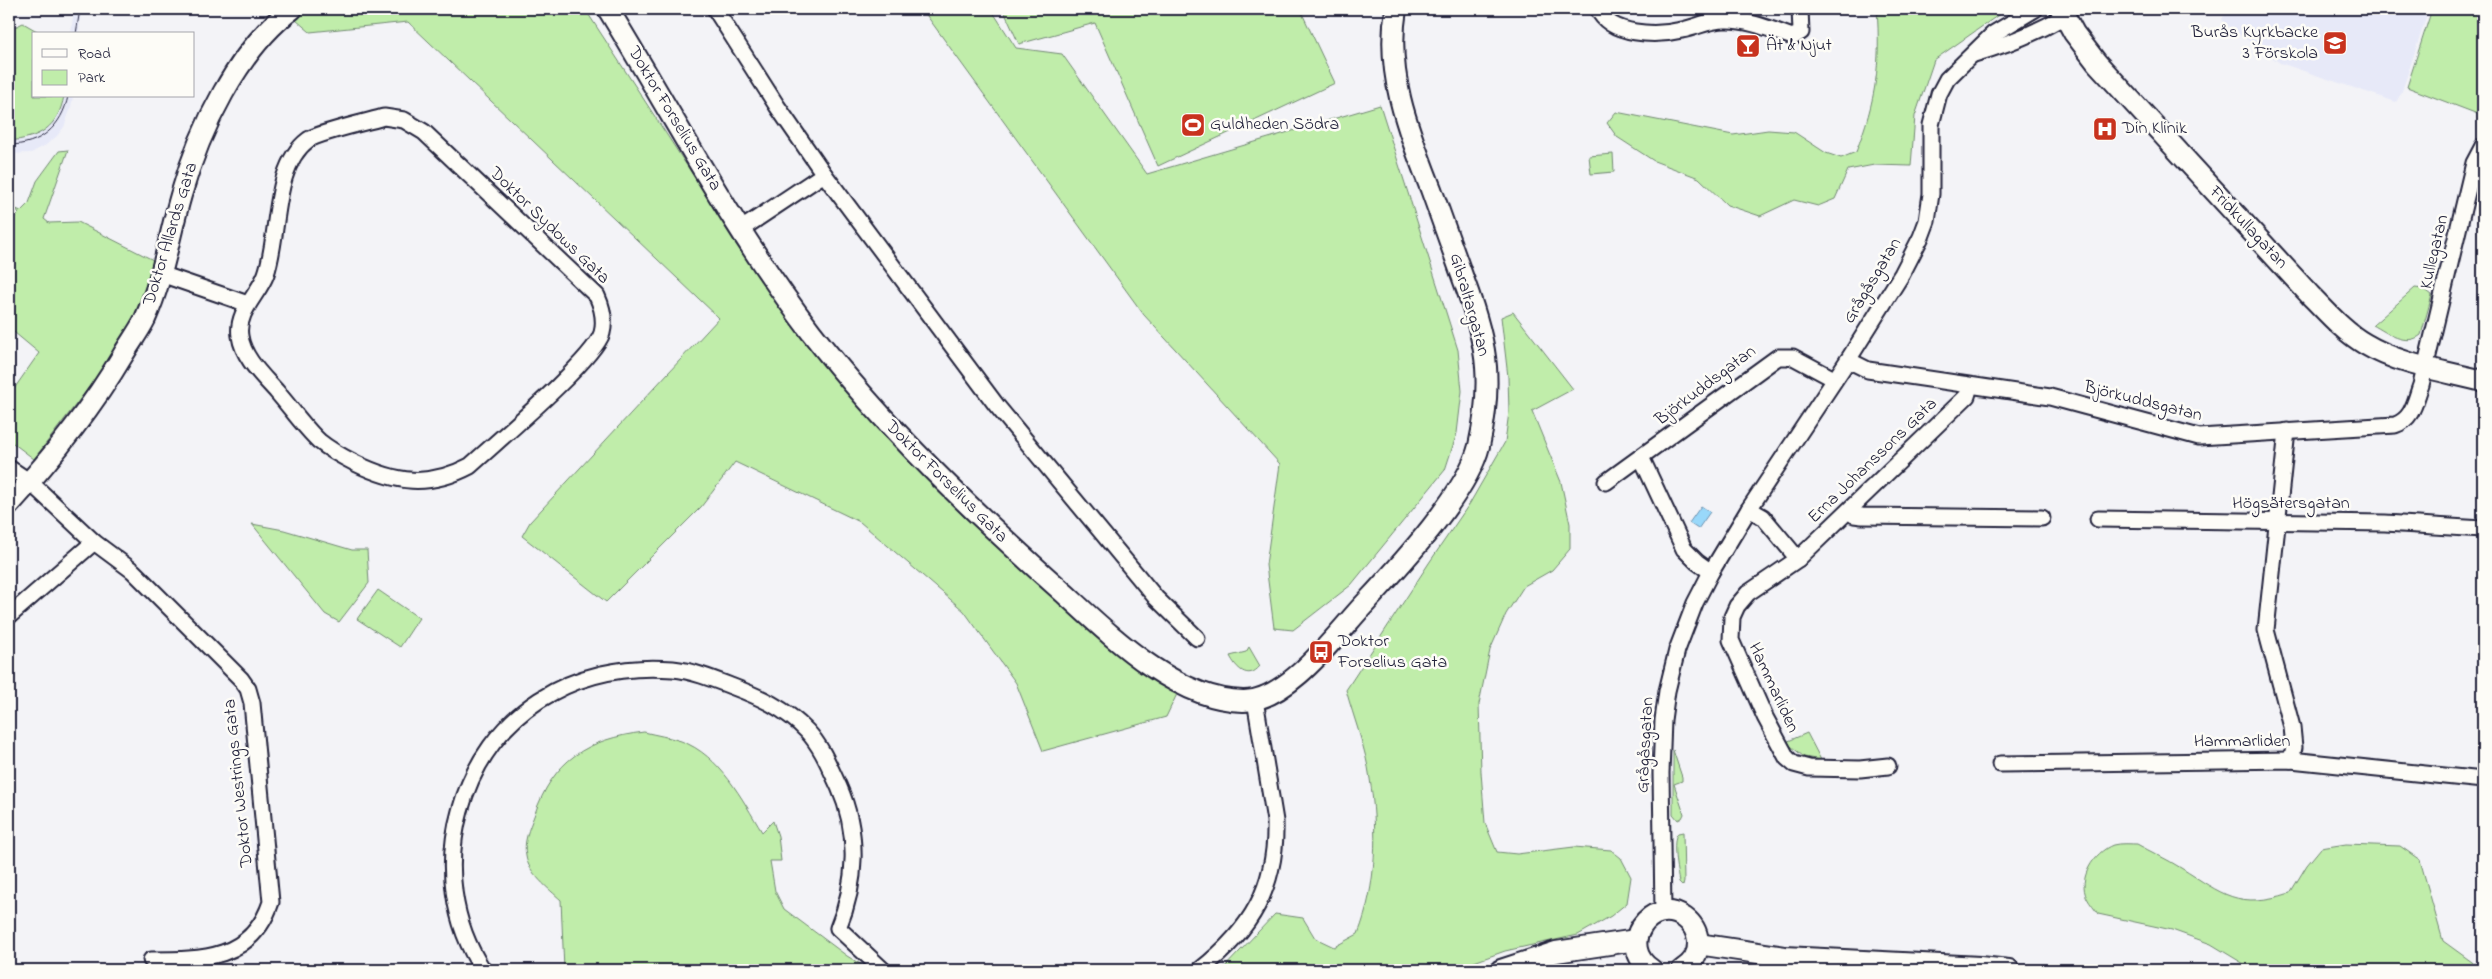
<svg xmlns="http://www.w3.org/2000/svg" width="2492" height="979" font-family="'Indie Flower',sans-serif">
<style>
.built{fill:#e7e9f8}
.green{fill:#c0edaa;stroke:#718872}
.water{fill:#99d8fa;stroke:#698fae}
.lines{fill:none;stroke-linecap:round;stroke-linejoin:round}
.street-casing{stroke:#22223b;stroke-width:19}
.secondary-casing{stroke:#22223b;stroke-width:24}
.street{stroke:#fdfcf7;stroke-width:15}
.secondary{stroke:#fdfcf7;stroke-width:20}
.tram{stroke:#22223b;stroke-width:1}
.labels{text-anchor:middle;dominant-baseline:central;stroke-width:5;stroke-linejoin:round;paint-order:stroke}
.poi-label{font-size:18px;fill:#22223b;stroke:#fdfcf7;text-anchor:start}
.street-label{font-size:18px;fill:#22223b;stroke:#fdfcf7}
</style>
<rect width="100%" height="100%" fill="#f3f3f7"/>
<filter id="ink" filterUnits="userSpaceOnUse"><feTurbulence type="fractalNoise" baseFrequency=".02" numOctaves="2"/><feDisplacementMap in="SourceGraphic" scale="10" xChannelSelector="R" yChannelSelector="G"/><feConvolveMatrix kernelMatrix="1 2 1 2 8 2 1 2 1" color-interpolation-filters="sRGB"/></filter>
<g filter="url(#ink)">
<!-- built -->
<g class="built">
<polygon points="74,9 81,9 79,34 71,34"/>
<polygon points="2229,9 2429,9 2401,94 2396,102 2280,63 2225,24 2222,19"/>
<polygon points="64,96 73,96 71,107 64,127 57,136 46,145 31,153 9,154 9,141 30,139 61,111"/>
</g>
<!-- green -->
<g class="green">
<polygon points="283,9 585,9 693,175 812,345 902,453 963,516 1096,637 1178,692 1166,717 1043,751 1016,683 964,611 860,522 735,462 701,507 606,602 522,536 530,522 719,318 408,22 310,32"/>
<polygon points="922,9 991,9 1016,48 1062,54 1147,174 1380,105 1458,350 1462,391 1457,433 1445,470 1351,585 1293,630 1274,628 1266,565 1280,464 1144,315"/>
<polygon points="1003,9 1300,9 1335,83 1158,166 1095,23 1019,44"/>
<path d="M1877,9H2007L1934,60L1915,116L1911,166L1874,165L1848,170L1835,199L1818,206L1794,200L1760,216L1727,205L1699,178L1654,161L1617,137L1607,123L1616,112L1733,135L1768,130L1794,132L1826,153L1841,158L1856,152C1876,100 1881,64 1877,9Z"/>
<polygon points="2432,9 2478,9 2483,16 2483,116 2407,87"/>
<path d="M23,23L42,34H34V96H64C58,128 39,138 9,141V30Z"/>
<polygon points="68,150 44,219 49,223 78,222 157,262 133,330 34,459 9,440 9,396 39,353 9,328 9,219 11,221 19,213 16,209 21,211 29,203 37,181 59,151"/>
<polygon points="1613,154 1614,172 1591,174 1589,156"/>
<path d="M2415,288L2424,289L2432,295L2421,335C2406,347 2387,333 2373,325Z"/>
<path d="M1513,312L1573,389L1532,411L1561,482L1570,524V549L1552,570L1524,586L1506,614L1490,650L1479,704L1481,772L1485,823L1497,852L1517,854L1574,847L1611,850L1621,858L1631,877L1627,903L1611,916L1578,935L1505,951L1474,962L1463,970H1222L1275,914L1303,918L1315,938L1334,947L1358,934C1377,886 1378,829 1370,779C1366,749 1354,719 1346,690L1429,563L1470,503L1505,442L1509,412L1508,377L1501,317Z"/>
<polygon points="252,524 284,530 352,550 367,550 369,583 339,622 325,614"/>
<polygon points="378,590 419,618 400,647 357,619"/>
<path d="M1249,647L1260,666C1248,681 1236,668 1230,656L1246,652Z"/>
<path d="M644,732C656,735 669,737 681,741C720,755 742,799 762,832L773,821L778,836L781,861H770L775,891L784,909L847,956L870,970H564L561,900C549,889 528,873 526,856C523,842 529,829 534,816C553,760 587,739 644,732Z"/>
<polygon points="1807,733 1821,760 1804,757 1786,742"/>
<polygon points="1673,750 1682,777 1682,781 1674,784 1684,814 1682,818 1678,820 1673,814"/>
<path d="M1683,832L1684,882L1683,886L1679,882C1677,872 1671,840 1678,833Z"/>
<path d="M2137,844C2151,852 2167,859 2181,868C2223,894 2238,910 2290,893L2307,865L2321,848L2346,844L2400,846L2420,860L2443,941L2483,970H2254L2211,944L2172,930L2098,914C2095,909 2090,904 2087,898C2077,879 2094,852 2113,845C2120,843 2130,844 2137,844Z"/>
</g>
<!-- water -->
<polygon class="water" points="1701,506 1710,512 1698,529 1689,523"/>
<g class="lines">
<defs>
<g id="street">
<polyline points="715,9 777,106 824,174 997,406 1156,598 1197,638"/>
<path d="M1598,9C1610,36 1657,36 1682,30C1698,27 1710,19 1727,20C1750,20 1772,30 1793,37L1801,32L1800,9"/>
<path d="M1974,54C2006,45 2036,33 2065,16"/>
<path d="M384,117L404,120L424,132L597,296C602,307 605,321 602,333C594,360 495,443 470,466C428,488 396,483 355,463C343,457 330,450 319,441C304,427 291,408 277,392C263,376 243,358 240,336C236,312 259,294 266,274C280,234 272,167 308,140C317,133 370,121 384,117Z"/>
<polyline points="740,230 824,174"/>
<polyline points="161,274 248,304"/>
<path d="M1848,360L1868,370L2050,397L2199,437L2395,425C2413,419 2415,401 2421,385L2474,163L2483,146"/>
<polyline points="2287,431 2266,630 2292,727 2294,747 2291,760"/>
<polyline points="1641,457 1684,549 1697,562 1711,572"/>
<path d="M9,468L30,482L94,542L133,571L241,679L248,689L252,703L271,902C252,960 202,960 151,960"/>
<polyline points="1606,482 1778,357 1793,357 1834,379"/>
<polyline points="1749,509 1763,517 1798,559"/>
<polyline points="1850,510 1854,515 1862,516 2042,518"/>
<polyline points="2098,519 2385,523 2483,529"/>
<polyline points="9,616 94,542"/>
<polyline points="2000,764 2291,760 2483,780"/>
<polyline points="1888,766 1860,769 1809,768 1794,764 1787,758 1765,717 1731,640 1732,617 1737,606 1748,593 1798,559 1967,396 1970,386"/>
<polyline points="1663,913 1661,773 1663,720 1667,691 1677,650 1695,603 1711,572 1749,509 1848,360 1902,274 1921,237 1927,221 1931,194 1931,125 1939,94 1947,79 1993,34 2035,9"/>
<path d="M483,970C452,923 445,864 460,811C487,713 573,661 673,669C693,671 713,679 731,686C760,697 785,708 807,731C822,747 830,768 839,787C859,832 857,883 838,928L883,970"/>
<path d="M1200,970C1251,930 1277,887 1275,821L1255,700"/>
</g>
<g id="secondary">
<path d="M608,9C674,117 734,231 811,332C886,429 973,512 1064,593C1111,636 1176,700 1243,701C1285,702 1333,639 1359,610C1394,572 1467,495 1479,446C1485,419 1488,394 1486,367C1484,338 1474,308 1464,281C1453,250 1442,220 1431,189C1408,130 1385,73 1396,9"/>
<path d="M2061,9L2074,33L2097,63L2310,295C2327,312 2344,332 2365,344C2400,365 2444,371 2483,381"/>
<path d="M9,505C51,459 91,409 123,355C130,343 139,331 145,319C163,279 169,236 181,195C199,131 238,49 292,9"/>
<polyline points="1698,944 1785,957 1980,967 2009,970"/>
<polyline points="1501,970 1556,952 1636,940"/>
<path d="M1652,970C1615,946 1651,894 1685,918C1693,924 1697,932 1698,941C1699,954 1692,964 1682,970"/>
</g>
</defs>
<!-- street casing -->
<use href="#street" class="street-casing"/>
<!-- secondary casing -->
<use href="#secondary" class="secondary-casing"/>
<!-- street -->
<use href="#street" class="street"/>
<!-- secondary -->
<use href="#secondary" class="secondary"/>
<!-- tram -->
<g class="tram">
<polyline points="76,34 80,9"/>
<path d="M9,145C40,145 62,127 68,96"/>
</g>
</g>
</g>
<!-- icons -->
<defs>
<symbol id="school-square" viewBox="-11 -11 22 22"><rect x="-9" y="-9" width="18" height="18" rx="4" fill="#c8321e" stroke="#fdfcf7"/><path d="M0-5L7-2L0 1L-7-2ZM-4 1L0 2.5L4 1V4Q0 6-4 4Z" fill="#fff"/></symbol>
<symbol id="bar-square" viewBox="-11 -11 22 22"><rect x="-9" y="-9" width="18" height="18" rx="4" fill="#c8321e" stroke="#fdfcf7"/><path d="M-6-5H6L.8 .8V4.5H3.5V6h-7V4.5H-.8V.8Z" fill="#fff"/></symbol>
<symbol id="stadium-square" viewBox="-11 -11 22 22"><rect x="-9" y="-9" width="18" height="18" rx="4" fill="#c8321e" stroke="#fdfcf7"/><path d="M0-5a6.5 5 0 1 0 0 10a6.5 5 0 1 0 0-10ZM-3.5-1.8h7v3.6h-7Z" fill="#fff"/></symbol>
<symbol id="hospital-square" viewBox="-11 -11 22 22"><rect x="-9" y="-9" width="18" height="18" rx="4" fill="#c8321e" stroke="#fdfcf7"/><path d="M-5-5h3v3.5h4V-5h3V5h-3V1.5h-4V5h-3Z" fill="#fff"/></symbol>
<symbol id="bus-square" viewBox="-11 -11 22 22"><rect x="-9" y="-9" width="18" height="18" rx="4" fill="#c8321e" stroke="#fdfcf7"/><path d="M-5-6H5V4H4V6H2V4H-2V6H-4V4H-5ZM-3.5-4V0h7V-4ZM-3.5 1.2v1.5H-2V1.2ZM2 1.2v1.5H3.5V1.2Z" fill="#fff"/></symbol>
</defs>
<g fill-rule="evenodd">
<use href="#school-square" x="2321" y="29" width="28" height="28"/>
<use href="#bar-square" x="1734" y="32" width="28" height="28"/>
<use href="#stadium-square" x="1179" y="111" width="28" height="28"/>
<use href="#hospital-square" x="2091" y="115" width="28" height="28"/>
<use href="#bus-square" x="1307" y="638" width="28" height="28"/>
</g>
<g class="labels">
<!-- poi labels -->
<g class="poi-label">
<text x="2318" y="33" text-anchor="end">Burås Kyrkbacke<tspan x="2318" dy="21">3 Förskola</tspan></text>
<text x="1766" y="46">Ät &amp; Njut</text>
<text x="1210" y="125">Guldheden Södra</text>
<text x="2122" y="129">Din Klinik</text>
<text x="1338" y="642">Doktor<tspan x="1338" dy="21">Forselius Gata</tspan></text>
</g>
<!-- street labels -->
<g class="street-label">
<text transform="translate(674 119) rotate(59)">Doktor Forselius Gata</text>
<text transform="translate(549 226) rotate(44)">Doktor Sydows Gata</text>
<text transform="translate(2248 228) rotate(47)">Fridkullagatan</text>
<text transform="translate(171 234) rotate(-73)">Doktor Allards Gata</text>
<text transform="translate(2435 252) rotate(-77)">Kullegatan</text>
<text transform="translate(1873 281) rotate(-59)">Grågåsgatan</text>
<text transform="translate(1469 305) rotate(74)">Gibraltargatan</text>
<text transform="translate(1706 386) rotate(-37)">Björkuddsgatan</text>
<text transform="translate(2143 402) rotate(14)">Björkuddsgatan</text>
<text transform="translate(1873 461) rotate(-44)">Erna Johanssons Gata</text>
<text transform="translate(946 482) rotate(45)">Doktor Forselius Gata</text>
<text x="2291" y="504">Högsätersgatan</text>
<text transform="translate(1773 688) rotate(65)">Hammarliden</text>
<text x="2242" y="742">Hammarliden</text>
<text transform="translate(1646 745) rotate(-87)">Grågåsgatan</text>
<text transform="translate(239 783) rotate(-96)">Doktor Westrings Gata</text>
</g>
</g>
<!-- margin -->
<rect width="2492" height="979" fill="none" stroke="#fdfcf7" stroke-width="30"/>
<rect x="15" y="15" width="2462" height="949" fill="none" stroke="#22223b" stroke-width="2" filter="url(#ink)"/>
<!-- legend -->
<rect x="32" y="32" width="162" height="65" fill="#fdfcf7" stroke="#a5a5ac"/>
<rect x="42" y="49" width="25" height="8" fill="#fdfcf7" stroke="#a5a5ac"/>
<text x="78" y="58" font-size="15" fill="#22223b">Road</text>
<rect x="42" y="70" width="25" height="15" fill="#c0edaa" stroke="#a5a5ac"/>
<text x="78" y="82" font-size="15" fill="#22223b">Park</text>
</svg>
